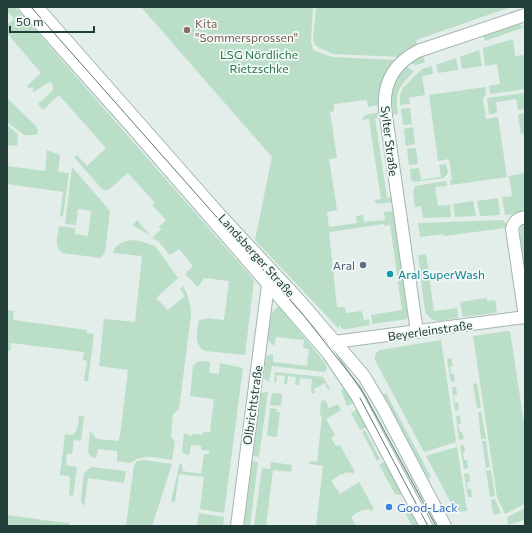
<svg xmlns="http://www.w3.org/2000/svg" width="532" height="533" font-family="Commissioner,sans-serif">
<style>
.green{fill:#bbdec8}
.lines{fill:none;stroke-linecap:round;stroke-linejoin:round}
.street-casing{stroke:#a5b5b1;stroke-width:14}
.secondary-casing{stroke:#a1b8b2;stroke-width:14}
.street{stroke:#fff;stroke-width:12}
.secondary{stroke:#fff;stroke-width:12}
.tram{stroke:#5d7975;stroke-width:1}
.education-dot{fill:#8d6e63;stroke:#f3f9f7;stroke-width:1.5}
.service-dot{fill:#5c6f8a;stroke:#f3f9f7;stroke-width:1.5}
.culture-dot{fill:#0f9aa8;stroke:#f3f9f7;stroke-width:1.5}
.shop-dot{fill:#3f7fe0;stroke:#f3f9f7;stroke-width:1.5}
.labels{text-anchor:middle;dominant-baseline:central;stroke-width:3.5;stroke-linejoin:round;paint-order:stroke}
.education-label{font-size:12px;fill:#785e54;stroke:#f3f9f7;text-anchor:start}
.park-label{font-size:12px;fill:#2c7550;stroke:#f3f9f7}
.street-label{font-size:12px;fill:#223e39;stroke:#f3f9f7}
.service-label{font-size:12px;fill:#4e5e75;stroke:#f3f9f7;text-anchor:end}
.culture-label{font-size:12px;fill:#0d838f;stroke:#f3f9f7;text-anchor:start}
.shop-label{font-size:12px;fill:#366cbe;stroke:#f3f9f7;text-anchor:start}
</style>
<rect width="100%" height="100%" fill="#e3ede9"/>
<!-- green -->
<g class="green">
<path d="M7,7H15L254,280L245,355L206,351C192,346 198,330 199,319L202,320L207,318L224,320L229,281L204,278L198,287L185,274L193,266L179,249L170,255L159,242L152,238L161,229L159,227L166,220L152,205L155,203L128,173L107,191L102,189L74,157L77,155L87,166L106,148L59,95L43,110L38,104L53,90V85L50,82L47,83L34,92L32,90L34,89L32,87L30,89L27,86L41,73L7,33V25L14,19L7,11Z"/>
<path d="M141,7H313L311,41L313,50L332,57L397,60C384,75 380,85 380,105L368,107L367,100L334,104V111L330,112L337,158L329,159L337,210L327,212L329,227L357,223L356,216L363,215L364,222L385,220L384,212L395,211L409,312L407,319L372,324L371,315L402,310L390,225L385,226L384,224L329,232L337,307H345L346,313L362,311L364,320L369,319L370,325L347,329H343L339,325V329L255,240L272,157Z"/>
<polygon points="316,7 511,7 416,40 418,47 401,57 333,54 316,46 313,40"/>
<polygon points="518,24 525,27 485,41 483,35"/>
<polygon points="513,39 515,56 524,55 525,89 490,94 489,86 500,84 497,64 485,66 483,48"/>
<polygon points="479,50 482,66 462,69 460,57"/>
<polygon points="423,55 425,62 416,65 409,63"/>
<polygon points="456,58 458,70 438,73 436,65"/>
<path d="M404,66L414,71C398,89 395,89 398,114L391,115C388,90 390,86 404,66Z"/>
<polygon points="432,66 433,74 422,76 425,95 409,98 410,104 400,105 400,95 403,88 422,69"/>
<polygon points="485,87 486,94 483,99 486,119 498,117 507,177 451,185 450,180 452,180 449,159 438,161 429,95"/>
<polygon points="525,93 525,109 518,110 516,99 496,102 497,113 489,114 487,98"/>
<polygon points="7,98 37,127 38,133 36,135 24,135 7,122"/>
<polygon points="410,108 412,124 403,125 401,109"/>
<polygon points="380,112 382,117 375,118 387,198 394,197 392,202 377,204 374,200 381,199 369,119 362,120 365,115"/>
<polygon points="525,113 525,133 521,134 518,114"/>
<polygon points="7,125 18,134 17,146 7,145"/>
<polygon points="413,127 415,144 406,146 404,129"/>
<polygon points="416,148 418,164 409,165 407,149"/>
<polygon points="47,150 60,155 58,172 69,173 63,217 60,216 63,192 7,184 7,166 45,171"/>
<polygon points="446,164 448,173 444,178 414,182 411,180 410,169 419,168 421,180 441,177 439,165"/>
<path d="M72,167L110,211L105,253L100,258L63,253C53,247 58,235 59,226L75,228V234L88,236L91,211L78,209L76,225L65,224Z"/>
<polygon points="525,173 525,213 505,215 502,197 512,196 509,176"/>
<polygon points="446,181 447,186 435,187 438,206 450,205 451,217 423,218 421,206 415,207 413,192 415,186"/>
<polygon points="498,198 500,215 480,216 477,201"/>
<polygon points="473,201 476,216 455,217 453,204"/>
<polygon points="137,220 150,235 137,228 133,225"/>
<polygon points="502,220 506,223 507,226 505,228 444,236 443,234 420,237 418,223"/>
<path d="M525,220V274C522,257 516,238 522,221Z"/>
<path d="M133,240L140,241L155,246L178,278L156,298L168,310L185,296L180,289L183,286C188,295 191,304 191,315L179,409L173,414L171,437L175,442L172,460C158,458 142,453 131,463L117,461V451L98,449L96,458L91,457L88,452L90,431L97,439L118,441L120,436L128,370L99,366L104,319L135,322L142,256L113,253C116,243 124,241 133,240Z"/>
<path d="M426,254L434,311L457,308L458,318C445,320 432,326 425,311L418,255Z"/>
<polygon points="487,298 487,301 495,300 497,311 494,313 463,317 460,302"/>
<path d="M279,306L325,363L327,368L326,371L324,372L272,366L269,382L263,378L266,357L269,355L273,354V362L307,366L309,349L303,348L304,340L276,337L274,346L268,340C270,329 268,311 279,306Z"/>
<polygon points="7,310 14,311 13,320 87,330 87,333 94,334 88,381 84,381 87,361 83,360 84,352 11,343 10,351 7,351"/>
<polygon points="507,331 510,331 525,430 525,504 505,514 497,497 473,336"/>
<path d="M441,340L456,442L424,452L375,360C375,355 376,352 380,350Z"/>
<polygon points="451,358 453,366 450,366 451,374 454,374 455,381 451,382 447,359"/>
<polygon points="200,361 210,362 209,373 219,374 220,363 243,368 224,513 200,509 204,477 179,474 175,502 171,501 180,463 182,464 182,471 201,474 204,454 209,454 209,451 201,450 201,446 191,445 189,455 183,453 182,451 184,433 191,436 193,434 203,435 203,432 210,432 214,399 190,396 193,366 196,363"/>
<polygon points="275,372 323,377 330,389 328,390 325,383 314,389 315,393 313,394 311,392 312,379 300,378 299,385 295,385 296,377 288,376 287,384 284,384 285,376 277,375 276,383 274,382"/>
<polygon points="477,383 481,408 477,408 473,384"/>
<polygon points="347,385 358,401 347,406 341,390"/>
<polygon points="452,387 456,387 457,395 454,395 455,403 458,402 459,410 455,411"/>
<polygon points="268,392 259,457 253,456 261,393"/>
<polygon points="272,393 282,394 281,406 270,405"/>
<polygon points="386,393 431,477 428,478 383,395"/>
<polygon points="325,400 329,408 338,404 341,410 326,419 335,435 331,438 336,446 340,445 355,472 352,474 350,472 348,473 346,472 342,475 341,474 331,481 340,494 359,482 374,509 371,511 370,509 367,510 366,509 362,511 361,510 351,517 356,526 316,526 323,466 309,464 310,461 317,462 322,416 320,415 321,401"/>
<polygon points="270,408 277,409 276,412 280,412 277,437 267,436"/>
<polygon points="357,409 367,427 360,430 351,413"/>
<polygon points="478,412 481,412 486,439 481,439"/>
<polygon points="460,415 461,423 458,424 460,432 462,432 464,439 459,440 456,416"/>
<path d="M79,416H84L81,441L74,440L72,454H67L66,465L77,467L73,496L69,495L70,478L68,476L60,475L65,434L72,435C79,430 78,423 79,416Z"/>
<polygon points="365,430 380,459 377,461 362,432"/>
<polygon points="482,441 486,441 490,467 486,468"/>
<polygon points="464,445 465,452 463,453 464,460 467,460 468,468 464,469 460,446"/>
<polygon points="457,447 467,511 456,512 426,456"/>
<polygon points="144,460 172,464 152,526 126,526 134,465 137,461"/>
<polygon points="252,461 258,462 250,526 244,526"/>
<polygon points="385,461 401,490 402,494 401,495 395,494 379,465"/>
<polygon points="271,462 292,465 291,472 273,470 266,526 254,526 262,468 270,469"/>
<polygon points="92,467 126,471 124,483 88,478 84,507 81,500 84,473 86,471"/>
<polygon points="491,470 495,496 490,497 486,471"/>
<polygon points="469,473 470,481 467,482 468,489 471,489 472,497 468,497 464,474"/>
<polygon points="495,499 501,513 493,515 491,500"/>
<polygon points="411,500 424,526 412,526 401,505"/>
<polygon points="525,508 525,521 524,520 508,525 507,517"/>
<polygon points="199,513 224,517 223,526 197,526"/>
<polygon points="7,515 66,523 69,523 69,526 7,526"/>
</g>
<g class="lines">
<defs>
<g id="street">
<path d="M525,217C517,219 514,221 512,229L525,317"/>
<path d="M417,332L385,109C383,82 395,63 418,51L525,15"/>
<polyline points="334,342 525,317"/>
<polyline points="237,526 268,285"/>
</g>
<g id="secondary">
<polyline points="25,7 131,126 328,353 357,396 426,526"/>
<polyline points="37,7 220,215 299,300 364,376 383,408 445,526"/>
</g>
</defs>
<!-- street casing -->
<use href="#street" class="street-casing"/>
<!-- secondary casing -->
<use href="#secondary" class="secondary-casing"/>
<!-- street -->
<use href="#street" class="street"/>
<!-- secondary -->
<use href="#secondary" class="secondary"/>
<!-- tram -->
<g class="tram">
<polyline points="31,7 305,317 360,387 367,399 436,526"/>
<polyline points="360,398 428,526"/>
</g>
</g>
<!-- markers -->
<circle class="education-dot" cx="187" cy="30" r="4"/>
<circle class="service-dot" cx="363" cy="265" r="4"/>
<circle class="culture-dot" cx="390" cy="274" r="4"/>
<circle class="shop-dot" cx="389" cy="507" r="4"/>
<g class="labels">
<!-- education labels -->
<g class="education-label">
<text x="195" y="23">Kita<tspan x="195" dy="14">"Sommersprossen"</tspan></text>
</g>
<!-- park labels -->
<g class="park-label">
<text x="259" y="54">LSG Nördliche<tspan x="259" dy="14">Rietzschke</tspan></text>
</g>
<!-- street labels -->
<g class="street-label">
<text transform="translate(390 141) rotate(83)">Sylter Straße</text>
<text transform="translate(257 255) rotate(48)">Landsberger Straße</text>
<text transform="translate(430 330) rotate(-8)">Beyerleinstraße</text>
<text transform="translate(252 405) rotate(-82)">Olbrichtstraße</text>
</g>
<!-- service labels -->
<g class="service-label">
<text x="355" y="265">Aral</text>
</g>
<!-- culture labels -->
<g class="culture-label">
<text x="398" y="274">Aral SuperWash</text>
</g>
<!-- shop labels -->
<g class="shop-label">
<text x="397" y="507">Good-Lack</text>
</g>
</g>
<!-- border -->
<rect width="532" height="533" fill="none" stroke="#223e39" stroke-width="16"/>
<!-- scale -->
<path d="M10 26v6h84v-6" fill="none" stroke="#223e39" stroke-width="2"/>
<text x="16" y="26" font-size="12" fill="#223e39" stroke="#f3f9f7" stroke-width="3" paint-order="stroke">50 m</text>
</svg>
